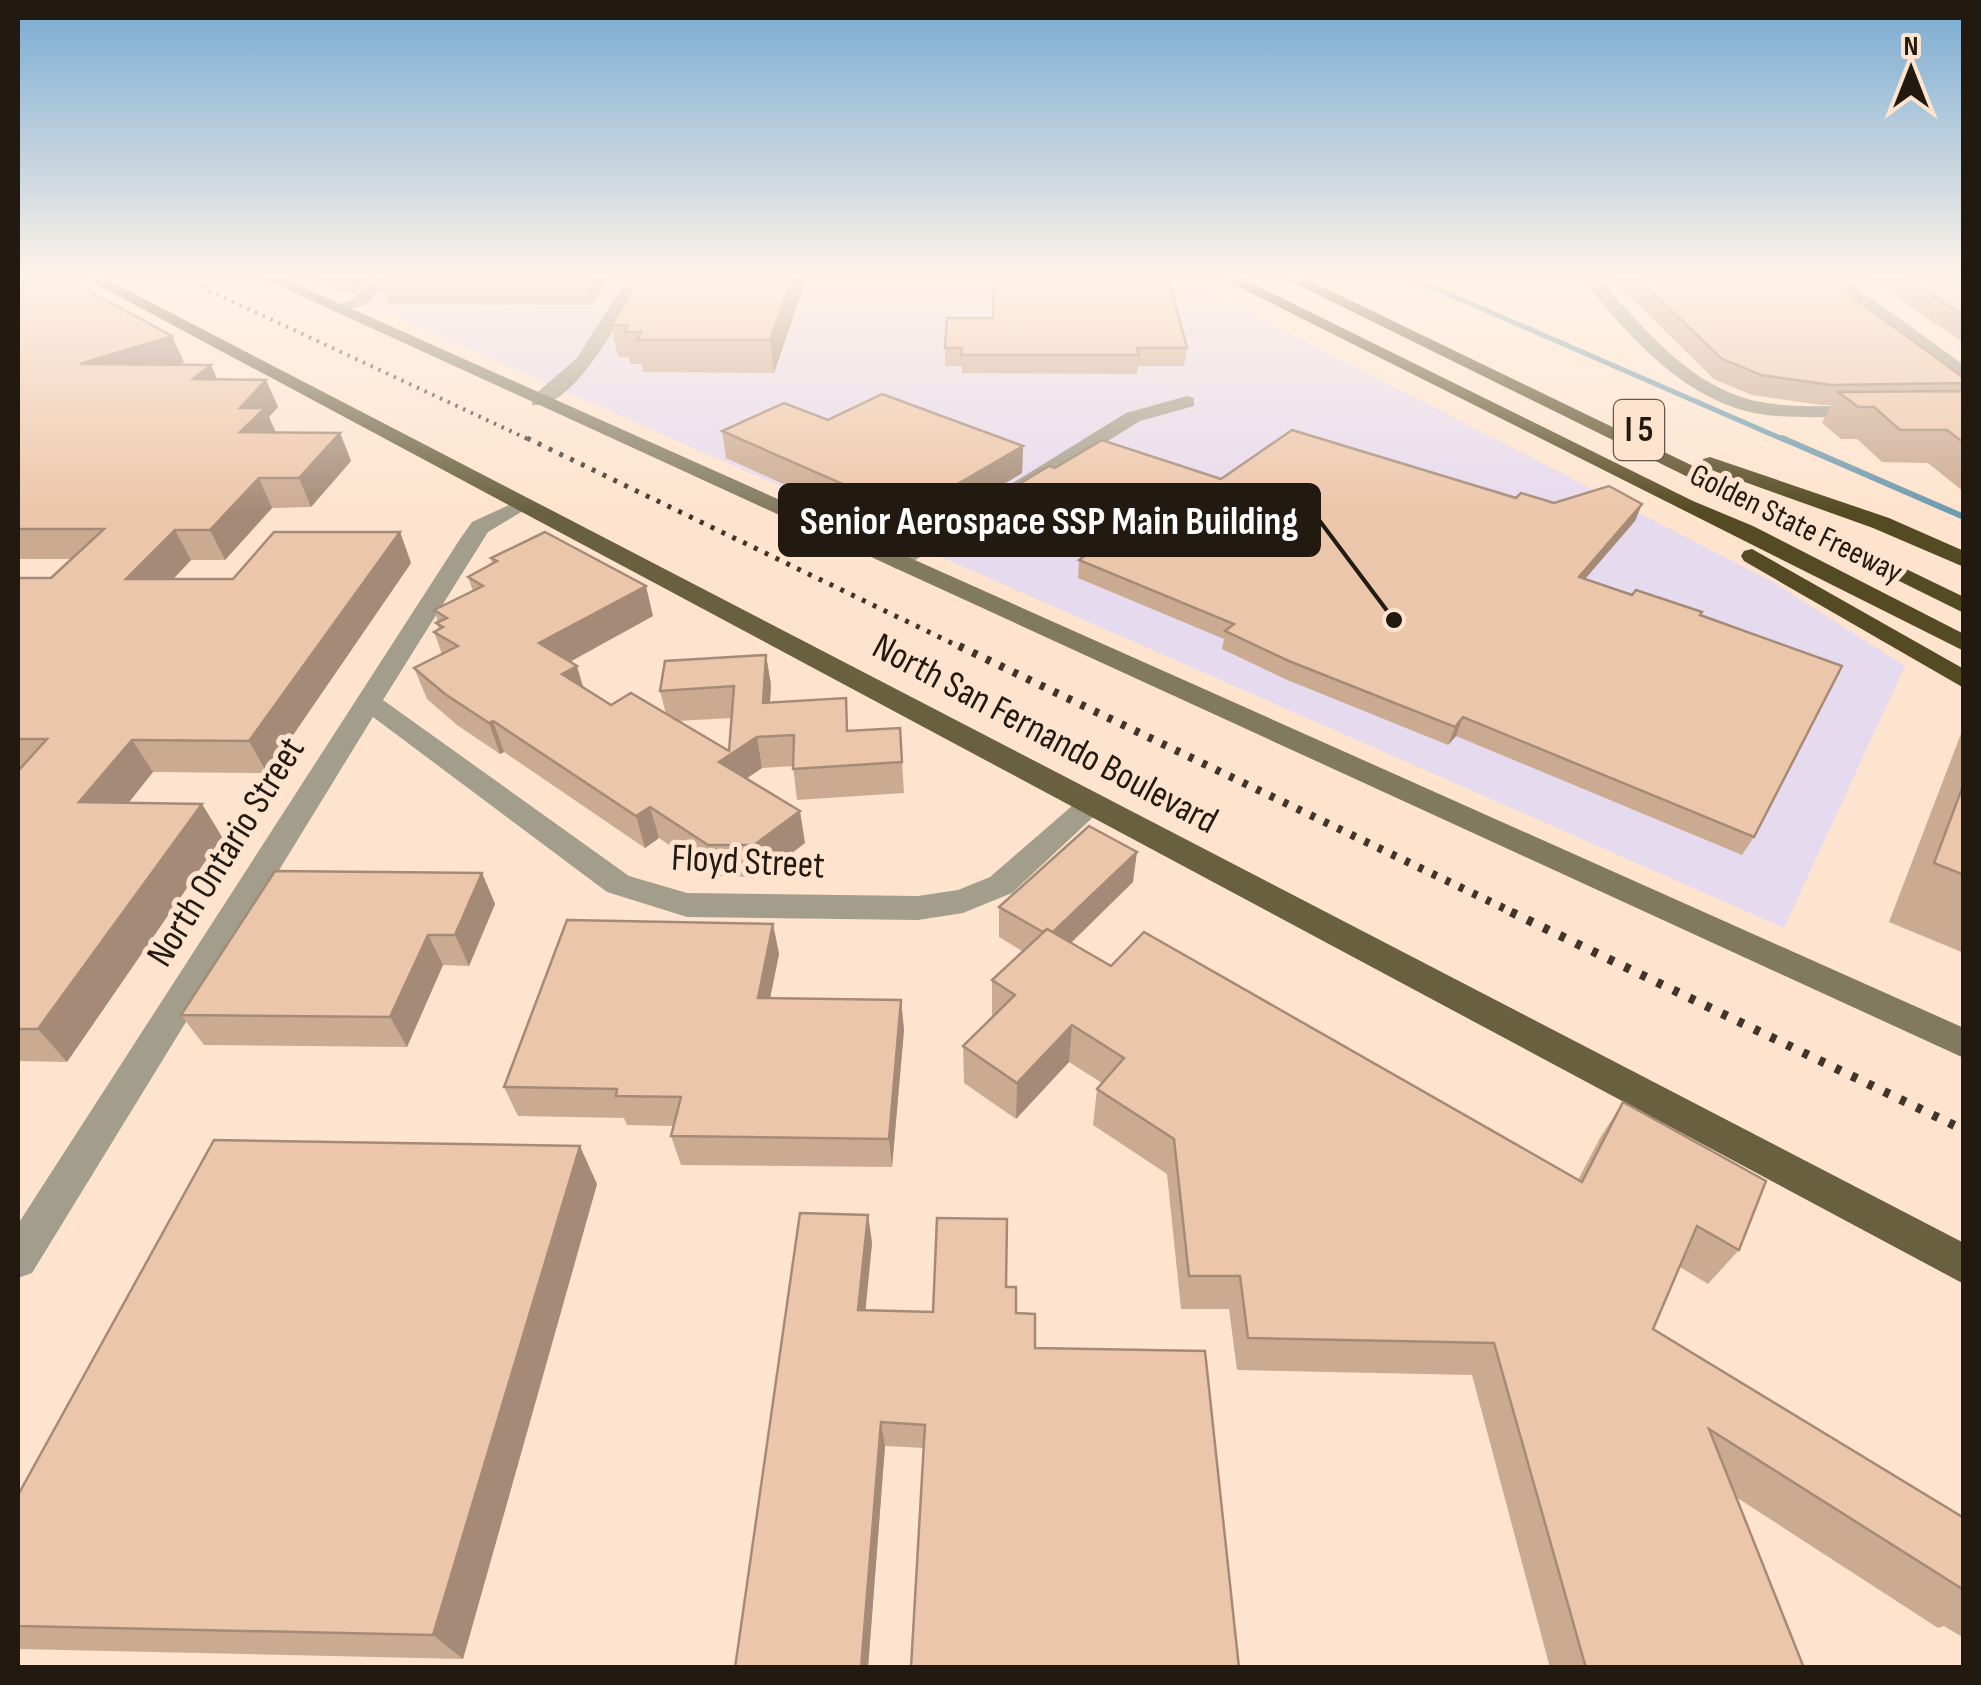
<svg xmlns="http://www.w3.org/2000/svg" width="1981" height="1685" font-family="'Sofia Sans Condensed',sans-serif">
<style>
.industrial{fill:#e6daef}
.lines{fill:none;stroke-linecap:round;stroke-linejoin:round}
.stream-far1{stroke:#6d9baf;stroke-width:5}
.stream{stroke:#6d9baf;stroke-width:6}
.street{fill:#a39e8c;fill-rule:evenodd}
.secondary{fill:#817a5f;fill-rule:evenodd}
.primary{fill:#68603f;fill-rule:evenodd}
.highway{fill:#544a23;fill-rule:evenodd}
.rail-far3{stroke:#41352b;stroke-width:4;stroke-dasharray:2.5 6;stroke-linecap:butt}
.rail-far2{stroke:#41352b;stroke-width:5;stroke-dasharray:4 8;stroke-linecap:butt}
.rail-far1{stroke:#41352b;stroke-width:8;stroke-dasharray:5 10;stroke-linecap:butt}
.rail{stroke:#41352b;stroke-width:9;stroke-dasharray:6 12;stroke-linecap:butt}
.wall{fill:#cbaa92;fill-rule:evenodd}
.shaded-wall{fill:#a58b77}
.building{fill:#ecc6aa;stroke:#a58b77;stroke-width:2.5}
.labels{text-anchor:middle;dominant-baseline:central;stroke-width:10;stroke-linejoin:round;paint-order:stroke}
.far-street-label{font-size:32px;fill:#221911;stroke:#fee4ce}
.shield{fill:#fee4ce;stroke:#64564a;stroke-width:2.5}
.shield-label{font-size:35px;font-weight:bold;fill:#221911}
.street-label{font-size:38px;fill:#221911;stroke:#fee4ce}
.leader{fill:none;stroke:#221911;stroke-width:4}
.callout-dot{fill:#221911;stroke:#fee4ce;stroke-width:4}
.callout{fill:#221911;stroke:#221911;stroke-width:4}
.callout-label{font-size:40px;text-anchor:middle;font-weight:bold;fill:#fff}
</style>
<rect width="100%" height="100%" fill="#fee4ce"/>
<!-- industrial -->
<polygon class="industrial" points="303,276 1179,276 1773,582 1905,666 1784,928"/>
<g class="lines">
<!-- stream-far1 -->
<polyline class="stream-far1" points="1407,276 1787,441"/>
<!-- stream -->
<polyline class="stream" points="1782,438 1964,517"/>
<!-- street -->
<g class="street">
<polygon points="379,276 396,276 365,305 333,313 333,307 353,299"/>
<path d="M629,276H644C626,307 575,412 532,405V397L577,358Z"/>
<path d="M1580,276H1596C1642,325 1690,389 1761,402C1796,409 1834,405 1870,405L1879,411L1870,417C1832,416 1792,420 1754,413C1680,397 1625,332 1580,276Z"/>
<polygon points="1823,276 1840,276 1964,365 1964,379"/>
<polygon points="1187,396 1194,398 1194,406 1140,421 904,567 896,569 885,562 1126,413"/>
<polygon points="520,500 531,506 488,532 383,700 629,876 687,893 918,896 958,890 990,877 1080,799 1100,799 1105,806 1012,893 963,913 918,920 687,917 607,892 373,717 32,1273 18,1278 18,1224 460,539 472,522"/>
</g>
<!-- secondary -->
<polygon class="secondary" points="258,276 278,276 1964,1028 1964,1058"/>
<!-- primary -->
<polygon class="primary" points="81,276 100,276 1964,1243 1964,1284"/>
<!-- highway -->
<g class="highway">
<polygon points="1217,276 1237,276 1693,501 1753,526 1964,634 1964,651"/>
<polygon points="1280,276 1300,276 1964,597 1964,613"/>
<polygon points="1710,457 1889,518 1964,551 1964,567 1873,528 1703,467 1703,459"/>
<polygon points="1752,549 1964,669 1964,688 1744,561 1741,556 1744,551"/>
</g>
<!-- rail-far3 -->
<polyline class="rail-far3" points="178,276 532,441"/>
<!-- rail-far2 -->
<polyline class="rail-far2" points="527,438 964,649"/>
<!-- rail-far1 -->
<polyline class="rail-far1" points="959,646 1516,914"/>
<!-- rail -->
<polyline class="rail" points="1511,912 1964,1130"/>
</g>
<!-- wall -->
<g class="wall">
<polygon points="305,276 374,276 354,293 341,293"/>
<polygon points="377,276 611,276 591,305 388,304"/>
<polygon points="657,276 807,276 774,373 643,372 642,364 630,364 629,357 618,357 611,325"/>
<polygon points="1609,276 1824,276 1964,378 1964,492 1928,463 1882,462 1857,439 1841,439 1822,423 1831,405 1821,405 1752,395 1714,379"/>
<polygon points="1858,276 1964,276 1964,343 1869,278"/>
<polygon points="18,290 184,362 178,364 218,380 266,380 278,407 269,417 276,432 340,433 351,461 311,507 272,508 225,560 191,560 173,579 233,579 400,532 411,563 267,773 153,772 128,803 202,804 222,837 67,1062 18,1061 18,578 51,578 72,559 18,559"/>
<polygon points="945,348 1187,348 1184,366 1138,366 1137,374 962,373 962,366 945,366"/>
<polygon points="828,420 1023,446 1022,473 915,538 905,539 726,458 722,431"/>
<polygon points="1055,468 1516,498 1554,503 1642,504 1635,521 1585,579 1701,615 1754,837 1742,855 1456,736 1448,745 1285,679 1222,649 1224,639 1078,578 1079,560 1082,558 986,521 986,504"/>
<path d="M491,558L653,616L570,662L584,688L611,705L666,714L660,691L766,655L771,685L770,703L850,731L900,728L904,793L797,800L793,766L762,768L746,779L805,843L760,877L715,876L659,838L645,848L504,752L500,754L457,725L427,699L414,668L442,654L434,632L439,629L436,623L438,622L434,610L473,591L468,577L492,564ZM732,718L729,751L678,721Z"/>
<polygon points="1964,726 1964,953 1889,922"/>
<polygon points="482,873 495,904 469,966 443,965 407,1047 204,1045 181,1015"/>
<polygon points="1133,882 1071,943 1111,966 1578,1180 1600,1138 1623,1102 1739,1250 1708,1284 1680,1267 1653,1329 1964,1518 1964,1638 1944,1626 1938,1628 1736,1497 1804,1668 1550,1668 1472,1375 1237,1370 1229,1309 1181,1309 1167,1174 1093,1125 1097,1089 1102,1083 1069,1062 1016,1119 964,1083 963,1046 992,1018 992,980 1022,951 999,937 999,907"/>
<polygon points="773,924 779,954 770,998 901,1000 904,1030 892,1167 681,1165 671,1136 673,1126 627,1125 624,1118 518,1116 504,1087"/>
<polygon points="597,1184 463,1659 18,1649 18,1495"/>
<polygon points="868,1215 872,1243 865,1310 933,1312 1007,1219 924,1448 885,1446 868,1668 735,1668"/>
</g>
<!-- shaded-wall -->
<g class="shaded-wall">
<polygon points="348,276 374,276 354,293"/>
<polygon points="590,276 611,276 591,305 586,282"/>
<polygon points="793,276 807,276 774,373 770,340"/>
<polygon points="172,336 184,362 94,391 80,364"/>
<polygon points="211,365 223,392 193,379"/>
<polygon points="266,380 278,407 269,417 277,436 240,432 240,408"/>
<polygon points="340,433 351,461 311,507 299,478"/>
<polygon points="1023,446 1022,473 915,538 905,539 904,511"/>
<polygon points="259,478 272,508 225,560 210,530"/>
<polygon points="1642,504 1635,521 1572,594 1579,577"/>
<polygon points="175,530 191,560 144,610 126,579"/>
<polygon points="400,532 411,563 267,773 249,741"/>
<polygon points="646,586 653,616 549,673 539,643"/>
<polygon points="766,655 771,685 768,734 763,703"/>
<polygon points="577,666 586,697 562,674"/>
<polygon points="1463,717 1456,736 1448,745 1455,727"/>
<polygon points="493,721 504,752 500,754 489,723"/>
<polygon points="757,737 762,768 725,793 719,762"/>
<polygon points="132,740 153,772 103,835 79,802"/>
<polygon points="202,804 222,837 67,1062 38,1029"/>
<polygon points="650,807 659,838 645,848 636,816"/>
<polygon points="800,811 805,843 760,877 754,845"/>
<polygon points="1137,852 1133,882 1047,966 1049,936"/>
<polygon points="482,873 495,904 469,966 455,935"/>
<polygon points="773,924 779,954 764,1028 758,998"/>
<polygon points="428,935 443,965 407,1047 390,1017"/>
<polygon points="901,1000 904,1030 892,1167 889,1139"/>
<polygon points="1072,1025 1069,1062 1016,1119 1017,1083"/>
<polygon points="580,1146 597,1184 463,1659 433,1635"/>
<polygon points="868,1215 872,1243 863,1336 858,1310"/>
<polygon points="881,1422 885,1446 868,1668 861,1668"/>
</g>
<!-- building -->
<g class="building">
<polygon points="22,276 61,276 172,336 80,364 211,365 193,379 266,380 240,408 265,408 240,432 340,433 299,478 259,478 210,530 175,530 126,579 233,579 274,532 400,532 249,741 132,740 79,802 202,804 38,1029 18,1029 18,771 47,739 18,739 18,578 51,578 104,529 18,529 18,290 23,289"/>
<polygon points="385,276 590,276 586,282 380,281"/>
<polygon points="657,276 793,276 770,340 637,340 641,332 624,332 628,325 611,325 637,281 654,281"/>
<polygon points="994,276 1136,276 1168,278 1187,348 1137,348 1139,355 961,355 962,348 945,348 947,318 993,318"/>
<polygon points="1635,276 1824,276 1964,378 1964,383 1831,385 1761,375 1722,359"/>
<polygon points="1903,276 1964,276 1964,316"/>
<polygon points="1964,391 1964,443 1947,430 1900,430 1874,407 1858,407 1838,392"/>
<polygon points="882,394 1023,446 913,510 904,511 722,431 784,403 828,420"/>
<polygon points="1292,430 1516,498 1521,493 1554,503 1609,486 1642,504 1579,577 1632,595 1636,590 1702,612 1700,615 1842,666 1754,837 1463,717 1455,727 1289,661 1225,631 1234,624 1079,560 1098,547 986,504 1049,466 1055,468 1102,440 1221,479"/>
<polygon points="545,532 646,586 539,643 577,666 562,674 611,705 631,693 729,751 734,686 660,691 665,661 766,655 763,703 846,698 847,731 900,728 902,762 793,769 794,735 757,737 719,762 800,811 754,845 708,845 650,807 636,816 493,721 489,723 445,694 414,668 458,646 434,632 443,627 436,623 447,618 434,610 483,586 468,577 497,561 491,558"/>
<polygon points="1964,783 1964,875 1934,863"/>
<polygon points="1089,826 1137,852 1053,932 1047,929 1043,932 999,907"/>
<polygon points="275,871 482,873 455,935 428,935 390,1017 181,1015"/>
<polygon points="567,920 773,924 758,998 901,1000 889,1139 671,1136 681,1097 616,1096 617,1089 504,1087"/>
<polygon points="1047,929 1111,966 1144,932 1582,1182 1623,1102 1766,1181 1739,1250 1697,1226 1653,1329 1964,1518 1964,1590 1709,1429 1804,1668 1586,1668 1494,1343 1248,1338 1240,1276 1189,1276 1174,1139 1097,1089 1124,1058 1072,1025 1017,1083 963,1046 1015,995 992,980"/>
<polygon points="214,1140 580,1146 433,1635 18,1626 18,1495"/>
<polygon points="800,1213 868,1215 858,1310 933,1312 937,1218 1007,1219 1006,1287 1016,1287 1016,1313 1035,1314 1035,1348 1205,1351 1239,1668 911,1668 925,1425 881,1422 861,1668 735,1668"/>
</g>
<!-- sky -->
<linearGradient id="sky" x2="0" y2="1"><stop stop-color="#77aad1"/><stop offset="0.54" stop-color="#fff3e9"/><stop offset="1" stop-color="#fff3e9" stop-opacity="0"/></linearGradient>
<rect width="1981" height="512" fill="url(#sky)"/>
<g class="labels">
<!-- far-street labels -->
<g class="far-street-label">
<text transform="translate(1796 524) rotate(26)">Golden State Freeway</text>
</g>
<!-- shield labels -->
<rect class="shield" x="1614" y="400" width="50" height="60" rx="8"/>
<g class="shield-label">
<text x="1639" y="430">I 5</text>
</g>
<!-- street labels -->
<g class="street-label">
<text transform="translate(1045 734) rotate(28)">North San Fernando Boulevard</text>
<text transform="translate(226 852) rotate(-58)">North Ontario Street</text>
<text transform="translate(748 862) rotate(3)">Floyd Street</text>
</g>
</g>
<!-- callouts -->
<path class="leader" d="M1394 620L1319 520"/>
<circle class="callout-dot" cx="1394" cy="620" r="10"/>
<rect class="callout" x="780" y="485" width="539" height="70" rx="10"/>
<g class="callout-label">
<text x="1049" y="534">Senior Aerospace SSP Main Building</text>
</g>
<!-- border -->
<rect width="1981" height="1685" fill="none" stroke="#221911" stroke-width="40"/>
<!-- north arrow -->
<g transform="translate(1911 70)" stroke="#fee4ce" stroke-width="8" paint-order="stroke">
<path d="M0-8L18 38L0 25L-18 38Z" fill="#221911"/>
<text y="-15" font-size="28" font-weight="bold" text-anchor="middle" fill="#221911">N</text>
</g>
</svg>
